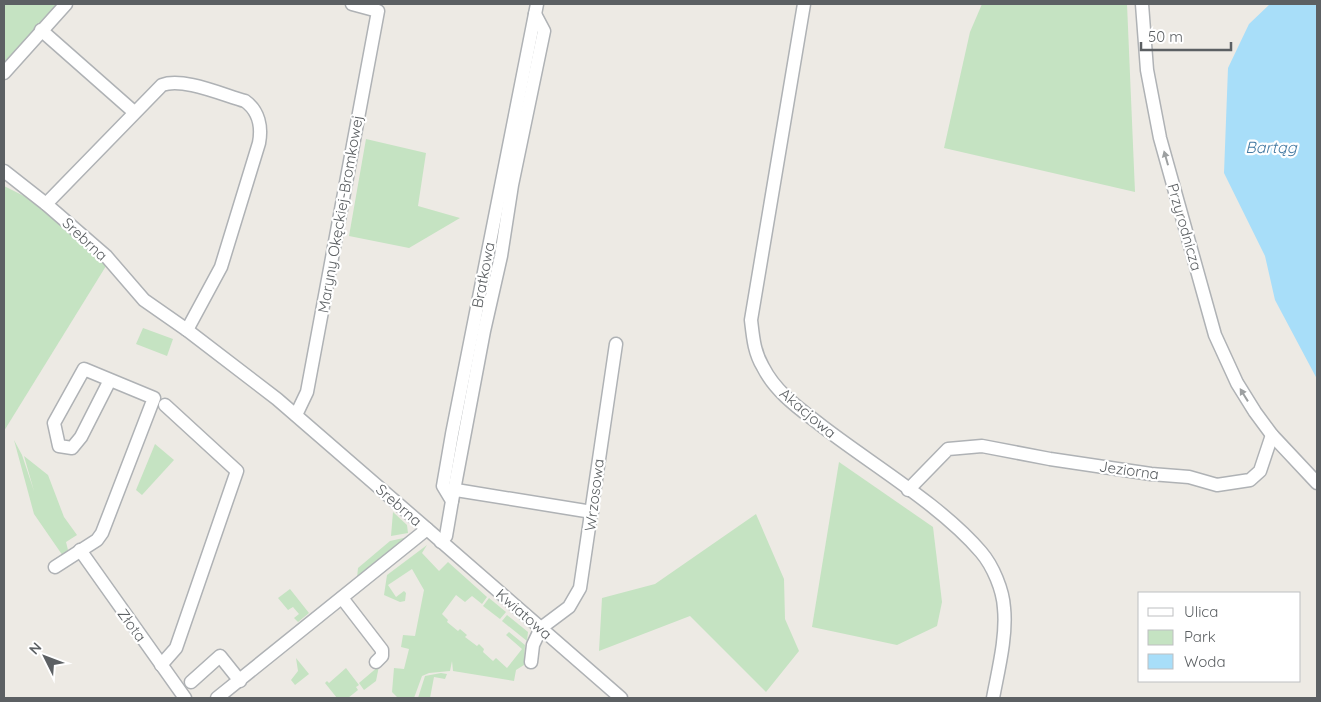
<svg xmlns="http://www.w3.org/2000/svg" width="1321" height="702" font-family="Quicksand,sans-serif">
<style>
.green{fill:#c5e3c2}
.water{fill:#a8def9}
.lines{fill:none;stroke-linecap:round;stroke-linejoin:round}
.minor-casing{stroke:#afb2b5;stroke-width:15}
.minor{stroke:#fff;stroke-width:12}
.oneway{fill:#9da0a1}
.labels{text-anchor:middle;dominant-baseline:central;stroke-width:4.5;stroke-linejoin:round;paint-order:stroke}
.street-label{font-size:15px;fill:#5c6063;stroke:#fff}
.water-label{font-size:16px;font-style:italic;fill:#437aa2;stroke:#fff}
</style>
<rect width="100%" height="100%" fill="#edeae4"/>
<!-- green -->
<g class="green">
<polygon points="4,4 61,4 4,71"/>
<polygon points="982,4 1127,4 1135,192 944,148 970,32"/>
<polygon points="366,139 426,153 418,206 460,218 409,248 349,236"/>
<polygon points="4,186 44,206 106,261 106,266 4,431"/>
<polygon points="143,328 173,339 167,356 136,344"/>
<polygon points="14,440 22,455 34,491 24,456 48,475 64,517 77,535 66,542 68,550 63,556 34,514"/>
<polygon points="155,444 174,460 142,495 136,490"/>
<polygon points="839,462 933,527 942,602 937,626 897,645 812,627"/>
<polygon points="393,512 407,525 408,533 391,536"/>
<polygon points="756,514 784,579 785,619 799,651 766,692 690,616 599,651 602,598 655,584"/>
<polygon points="408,537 357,578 358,568 390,541"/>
<polygon points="427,545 422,553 439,571 448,562 487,597 482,604 472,596 465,602 456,595 442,614 448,620 447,622 458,631 460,629 467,635 465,637 477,646 479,644 484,649 483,652 493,661 496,658 507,668 522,649 506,635 509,632 525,645 524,665 516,670 514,681 453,671 452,661 450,671 429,673 422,676 414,698 398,698 392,692 394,668 404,669 409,649 401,647 403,635 415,636 424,590 412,569 388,585 396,597 404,591 406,593 405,601 400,602 384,595 387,575"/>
<polygon points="290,589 309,613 298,622 294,618 299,614 293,607 288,610 278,598"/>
<polygon points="489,598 506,612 500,619 483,606"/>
<polygon points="507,615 528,632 527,641 502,621"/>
<polygon points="296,658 309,674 295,685 291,680 298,671"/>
<polygon points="379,666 376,681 364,690 359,683"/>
<polygon points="346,668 359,685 356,687 358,690 348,698 337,698 325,683 327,681 329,683"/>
<polygon points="441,673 447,674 445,679 434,677 430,698 418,698 425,676"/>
</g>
<!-- water -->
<polygon class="water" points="1270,4 1317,4 1317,379 1275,300 1265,256 1224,173 1228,68 1249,24"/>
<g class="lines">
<defs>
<g id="minor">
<path d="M804,4L751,320C753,337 754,352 763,367C775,391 797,407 818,423C869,463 940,504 981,552C993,566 1003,590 1004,608C1007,636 998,671 993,698"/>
<polyline points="1142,4 1147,70 1160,138 1215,335 1237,383 1255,412 1272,435 1317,483"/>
<polyline points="41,30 134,112"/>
<polyline points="4,73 66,4"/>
<polyline points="4,171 46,204 106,256 144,300 187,330 277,399 427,529 217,698"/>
<path d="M46,204L162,85C183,77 223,95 245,101C259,111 262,127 259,143L221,267L187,330"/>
<polyline points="296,415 307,392 378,11 352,4"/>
<polyline points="456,490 592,512"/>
<polyline points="908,490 948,449 982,446 1050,459 1151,474 1189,477 1217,485 1250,480 1260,471 1272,435"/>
<polyline points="452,501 484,331 501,256 512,185 544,31 535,14"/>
<polyline points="427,529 621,698"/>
<polyline points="441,542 446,536 452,501 443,486 452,434 537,4"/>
<polyline points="80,550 185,698"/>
<polyline points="55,567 97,540 102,533 154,398 84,369 54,423 59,446 72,448 81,437 110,380"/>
<polyline points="342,598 382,650 382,656 376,662"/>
<polyline points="531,662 533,645 541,628 569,607 580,588 616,344"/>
<polyline points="161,665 176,648 237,471 165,405"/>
<polyline points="191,682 220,656 240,681"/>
</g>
</defs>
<!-- minor casing -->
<use href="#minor" class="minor-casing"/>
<!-- minor -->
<use href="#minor" class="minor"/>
</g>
<!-- one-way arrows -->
<defs><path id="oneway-solid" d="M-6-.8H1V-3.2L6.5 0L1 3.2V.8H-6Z" transform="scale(1.25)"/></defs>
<g class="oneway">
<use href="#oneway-solid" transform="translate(1166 158) rotate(-106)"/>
<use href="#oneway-solid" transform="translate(1244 395) rotate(-122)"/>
</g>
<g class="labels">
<!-- street labels -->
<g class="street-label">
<text transform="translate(340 214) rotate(-80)">Maryny Okęckiej-Bromkowej</text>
<text transform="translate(1185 227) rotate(74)">Przyrodnicza</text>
<text transform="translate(85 239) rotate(43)">Srebrna</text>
<text transform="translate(483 275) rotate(-79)">Bratkowa</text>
<text transform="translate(808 413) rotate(40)">Akacjowa</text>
<text transform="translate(1129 470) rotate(8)">Jeziorna</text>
<text transform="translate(594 495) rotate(-83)">Wrzosowa</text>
<text transform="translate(399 505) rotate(41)">Srebrna</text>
<text transform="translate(524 614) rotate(41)">Kwiatowa</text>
<text transform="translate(132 625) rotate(54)">Złota</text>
</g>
<!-- water labels -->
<g class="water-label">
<text x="1271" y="147">Bartąg</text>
</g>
</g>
<!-- border -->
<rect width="1321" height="702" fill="none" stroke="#5c6063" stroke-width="10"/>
<!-- legend -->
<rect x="1138" y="592" width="162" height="90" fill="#ffffff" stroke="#bebfc1"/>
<rect x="1148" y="608" width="25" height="8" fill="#ffffff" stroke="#bebfc1"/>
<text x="1184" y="617" font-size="15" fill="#5c6063">Ulica</text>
<rect x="1148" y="630" width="25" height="15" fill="#c5e3c2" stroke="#bebfc1"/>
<text x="1184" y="642" font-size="15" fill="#5c6063">Park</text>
<rect x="1148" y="654" width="25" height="15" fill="#a8def9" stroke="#bebfc1"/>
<text x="1184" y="667" font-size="15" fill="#5c6063">Woda</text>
<!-- north arrow -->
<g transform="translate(45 657) rotate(312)" stroke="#ffffff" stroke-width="4" paint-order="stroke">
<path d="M0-4L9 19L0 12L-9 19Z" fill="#5c6063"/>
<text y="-8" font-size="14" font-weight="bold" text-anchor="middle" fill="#5c6063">N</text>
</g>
<!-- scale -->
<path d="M1141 42v8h90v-8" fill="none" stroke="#5c6063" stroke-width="2.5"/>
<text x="1148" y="42" font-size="15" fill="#5c6063" stroke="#ffffff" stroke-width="4" paint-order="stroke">50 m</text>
</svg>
